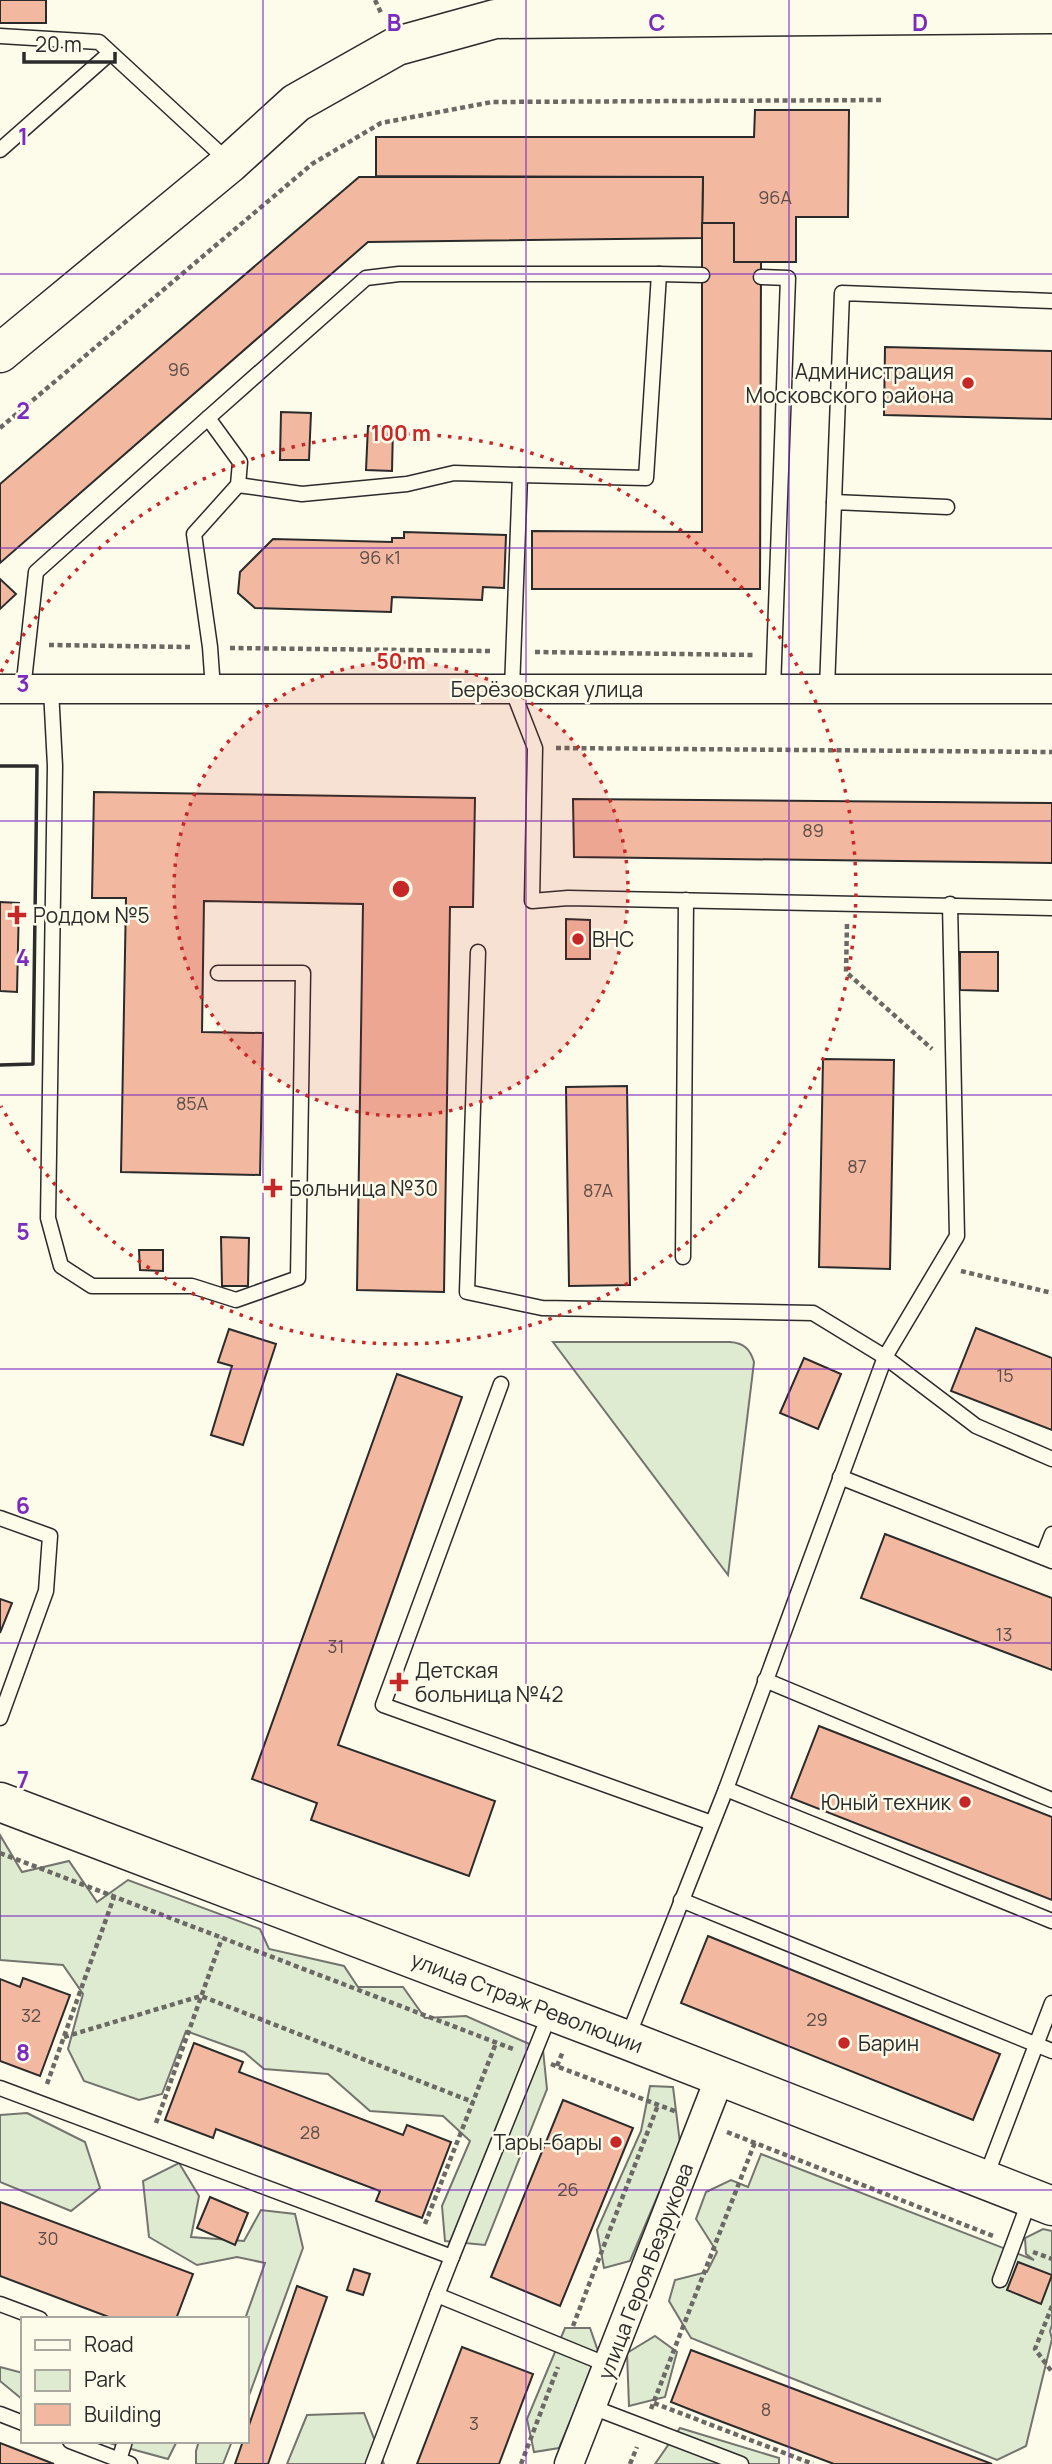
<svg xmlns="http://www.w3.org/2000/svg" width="1052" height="2464" font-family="Manrope,sans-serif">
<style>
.green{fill:#deebd1;stroke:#74746e;stroke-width:2}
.building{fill:#f2b8a0;stroke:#2b2b2b;stroke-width:2}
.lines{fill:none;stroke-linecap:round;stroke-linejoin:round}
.lane-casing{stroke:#2b2b2b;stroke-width:17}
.street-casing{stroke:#2b2b2b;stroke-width:31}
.secondary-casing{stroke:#2b2b2b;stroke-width:41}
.path{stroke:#6a6964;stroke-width:4.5;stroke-dasharray:5 3.5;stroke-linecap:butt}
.lane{stroke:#fdfbea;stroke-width:14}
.street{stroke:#fdfbea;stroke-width:28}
.secondary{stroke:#fdfbea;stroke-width:38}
.wall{stroke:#2b2b2b;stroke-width:3.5}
.grid{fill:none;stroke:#7b2cbf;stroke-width:2;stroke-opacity:0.55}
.ring{fill:none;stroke:#c62828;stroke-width:3.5;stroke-dasharray:3.5 7}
.poi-dot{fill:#c62828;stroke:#fdfbea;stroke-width:2.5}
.labels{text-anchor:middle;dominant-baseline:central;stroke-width:5;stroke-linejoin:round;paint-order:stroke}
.number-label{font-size:18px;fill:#5d4e48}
.poi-label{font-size:21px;fill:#2b2b2b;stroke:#fdfbea;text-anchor:start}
.street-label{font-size:21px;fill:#2b2b2b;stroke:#fdfbea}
.grid-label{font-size:23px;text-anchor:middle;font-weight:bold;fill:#7b2cbf;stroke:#fdfbea;stroke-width:5;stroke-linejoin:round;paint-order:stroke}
.centre{fill:#c62828;stroke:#fdfbea;stroke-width:3.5}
.ring-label{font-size:21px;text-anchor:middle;font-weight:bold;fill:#c62828;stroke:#fdfbea;stroke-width:5;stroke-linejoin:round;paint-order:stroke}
</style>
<rect width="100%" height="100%" fill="#fdfbea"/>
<!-- green -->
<g class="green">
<path d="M553,1342H730C744,1343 750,1349 754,1362L728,1575Z"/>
<polygon points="0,1835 22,1872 69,1861 97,1902 128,1880 260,1929 269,1949 344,1966 358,1987 403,1987 425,2018 466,2016 543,2050 547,2089 485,2245 445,2241 442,2206 470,2141 443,2116 370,2111 328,2074 264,2069 244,2052 186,2031 162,2094 139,2100 84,2081 68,2049 83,1994 63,1965 0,1960"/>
<polygon points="650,2086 673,2087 680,2143 630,2261 604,2268 597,2230 641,2131"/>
<polygon points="27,2113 85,2142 100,2188 71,2211 0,2182 0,2115"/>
<polygon points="761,2154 1034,2260 1026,2254 1025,2238 1043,2229 1052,2231 1052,2325 1050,2331 1052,2339 1026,2446 997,2460 691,2338 669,2301 675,2280 707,2272 717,2252 696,2219 706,2192 731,2180 748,2187"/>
<polygon points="179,2163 199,2196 191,2237 244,2241 261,2210 295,2214 303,2248 247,2401 247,2319 245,2319 265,2263 237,2257 197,2265 149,2237 143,2181"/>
<polygon points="565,2328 590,2328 599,2354 559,2448 534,2452 527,2419"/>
<polygon points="655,2336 677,2352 665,2397 629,2406 627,2353"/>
<polygon points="0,2367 23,2373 23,2400 0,2381"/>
<polygon points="364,2413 384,2464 287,2464 307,2415"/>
<polygon points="680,2428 779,2458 779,2464 655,2464"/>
<polygon points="102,2441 177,2441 168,2459"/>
<polygon points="199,2441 232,2441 223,2464 196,2464 196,2451"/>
</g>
<!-- building -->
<g class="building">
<rect x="0" y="0" width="46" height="23"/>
<polygon points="755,110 849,110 848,217 796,217 796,262 734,262 734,223 702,223 703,177 376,176 376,137 754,137"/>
<polygon points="359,177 703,177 702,238 368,242 0,563 0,484"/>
<polygon points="702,223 734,223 734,262 761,262 760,589 532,589 532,531 702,532"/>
<polygon points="885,347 1052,351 1052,419 884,415"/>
<polygon points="281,412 311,413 309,460 280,460"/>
<polygon points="368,426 393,427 392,471 366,470"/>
<polygon points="404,532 506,535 504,588 483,587 482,600 392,597 391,612 255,608 238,593 240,572 273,539 392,542 392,538 404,538"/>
<polygon points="0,579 16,594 0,609"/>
<polygon points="94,792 475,798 473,907 450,907 444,1292 357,1290 363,904 204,901 202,1032 263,1033 260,1175 121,1172 126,898 92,898"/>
<polygon points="573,799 1052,803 1052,863 574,857"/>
<polygon points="0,902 19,903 17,992 0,991"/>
<polygon points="566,919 590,920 590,959 566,959"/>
<polygon points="960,952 998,952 998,991 960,990"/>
<polygon points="823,1059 894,1060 890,1269 819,1267"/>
<polygon points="627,1086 630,1285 569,1286 566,1087"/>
<polygon points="221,1237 249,1238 248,1286 222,1286"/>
<polygon points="139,1250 163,1250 163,1271 140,1270"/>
<polygon points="976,1328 1052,1358 1052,1430 951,1391"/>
<polygon points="229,1329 276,1344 243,1445 211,1435 232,1366 218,1362"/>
<polygon points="804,1358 841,1374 818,1429 780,1413"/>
<polygon points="397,1374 462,1397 338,1745 495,1801 469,1876 311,1820 317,1803 252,1779"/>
<polygon points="885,1534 1052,1598 1052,1670 861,1598"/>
<polygon points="0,1599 12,1603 0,1633"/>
<polygon points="819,1726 1052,1817 1052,1900 791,1798"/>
<polygon points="708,1936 1000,2054 973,2120 681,2003"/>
<polygon points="23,1978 70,1995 40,2076 0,2061 0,1979 20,1987"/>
<polygon points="194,2043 243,2062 239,2072 403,2135 407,2125 451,2142 422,2218 376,2201 380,2191 216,2129 213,2138 165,2120"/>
<polygon points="563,2100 633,2128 560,2306 491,2277"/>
<polygon points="210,2197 248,2213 235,2245 197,2228"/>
<polygon points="0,2202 193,2274 176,2319 114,2319 0,2276"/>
<polygon points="1018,2262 1052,2275 1041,2304 1007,2290"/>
<polygon points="354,2269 370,2274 363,2295 347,2290"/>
<polygon points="297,2286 327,2297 268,2464 235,2464 243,2441 247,2441 247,2431"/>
<polygon points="462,2347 533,2374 499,2464 417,2464"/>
<polygon points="691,2350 992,2464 834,2464 704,2415 671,2402"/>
<polygon points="0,2443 54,2464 0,2464"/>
</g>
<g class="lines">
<defs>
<g id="lane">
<polyline points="0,36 99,42 229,162"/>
<polyline points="0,150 110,53"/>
<polyline points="659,274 702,275"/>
<polyline points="761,277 788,278 773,689"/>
<polyline points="238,485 302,494 407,484 454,473 520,475"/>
<polyline points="834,502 842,293 1052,301"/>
<polyline points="213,689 210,647 194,534 238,485 240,462 208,418 366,278 399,274 659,274 646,478 520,475 512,689 535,748 532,901 568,898 1052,908"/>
<polyline points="827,689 834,502 947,507"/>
<polyline points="23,690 36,572 208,418"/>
<polyline points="51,690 55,766 48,1218 61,1266 92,1286 192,1286 236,1300 298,1278 303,973 218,973"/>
<polyline points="478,952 467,1292 542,1308 813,1313 885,1357 957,1236 950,904"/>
<polyline points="683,1257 686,900"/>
<polyline points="501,1384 383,1705 712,1823"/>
<polyline points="1052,1459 976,1426 885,1357 726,1789 1052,1921"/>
<polyline points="840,1477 1052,1561"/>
<polyline points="0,1518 50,1536 46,1591 0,1718"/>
<polyline points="1043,1557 1052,1534"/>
<polyline points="765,1680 1052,1800"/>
<polyline points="681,1900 1052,2051"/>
<polyline points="627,2039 726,1789"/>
<polyline points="0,2088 452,2257 437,2295"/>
<polyline points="985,2179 1052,2003"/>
<polyline points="452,2257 551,2011"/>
<polyline points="1000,2280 1030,2199"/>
<polyline points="0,2304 40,2319"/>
<polyline points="592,2407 741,2464"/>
<polyline points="0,2414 23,2423"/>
<polyline points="70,2441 130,2464"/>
<polyline points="119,2460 125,2441"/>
<polyline points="373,2464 437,2295 608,2365"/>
</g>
<g id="street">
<polyline points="0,689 1052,689"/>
<polyline points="569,2464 720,2077"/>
</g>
<g id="secondary">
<polyline points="0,353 230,163 296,103 397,46 495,19 1052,14"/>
<polyline points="0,1802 627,2040 1052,2206"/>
</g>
</defs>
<!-- lane casing -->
<use href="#lane" class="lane-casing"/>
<!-- street casing -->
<use href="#street" class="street-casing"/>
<!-- secondary casing -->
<use href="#secondary" class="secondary-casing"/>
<!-- path -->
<g class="path">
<polyline points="375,0 382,15"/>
<polyline points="0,428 312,164 381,123 492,102 881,100"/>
<polyline points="49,645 190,647"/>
<polyline points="230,648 491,651"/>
<polyline points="535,652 754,655"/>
<polyline points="556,748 1052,752"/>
<polyline points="847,924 846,972 932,1049"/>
<polyline points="961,1271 1052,1293"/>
<polyline points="0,1853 513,2049"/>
<polyline points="64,2037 201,1996 473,2102"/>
<polyline points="551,2064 677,2112"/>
<polyline points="557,2066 563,2051"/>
<polyline points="47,2084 114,1897"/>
<polyline points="156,2123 222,1938"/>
<polyline points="727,2132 993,2236"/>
<polyline points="425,2224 496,2043"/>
<polyline points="1033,2252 1052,2259"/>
<polyline points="1052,2306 1035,2349 1052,2372"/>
<polyline points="573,2326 658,2105"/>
<polyline points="654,2403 813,2464"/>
<polyline points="651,2409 755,2142"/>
<polyline points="521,2464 558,2367"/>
<polyline points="630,2464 637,2447"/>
</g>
<!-- lane -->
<use href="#lane" class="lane"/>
<!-- street -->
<use href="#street" class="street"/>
<!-- secondary -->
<use href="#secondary" class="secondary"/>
<!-- wall -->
<polyline class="wall" points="0,766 37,766 33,1064 0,1065"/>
</g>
<!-- grid -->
<path class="grid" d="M263,0V2464M526,0V2464M789,0V2464M0,274H1052M0,548H1052M0,821H1052M0,1095H1052M0,1369H1052M0,1643H1052M0,1916H1052M0,2190H1052"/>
<!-- distance rings -->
<circle cx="401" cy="889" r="227" fill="#c62828" fill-opacity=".12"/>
<g class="ring">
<circle cx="401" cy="889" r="227"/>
<path d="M1 672A455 455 0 1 1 1 1106"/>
</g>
<!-- markers -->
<g class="poi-dot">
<circle cx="968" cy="383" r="7"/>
<path d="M13.5 904.5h7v7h7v7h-7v7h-7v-7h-7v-7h7z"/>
<circle cx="578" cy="939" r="7"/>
<path d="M269.5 1177.5h7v7h7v7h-7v7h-7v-7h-7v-7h7z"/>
<path d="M395.5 1671.5h7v7h7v7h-7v7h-7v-7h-7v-7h7z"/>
<circle cx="965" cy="1802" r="7"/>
<circle cx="844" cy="2043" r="7"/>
<circle cx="616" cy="2142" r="7"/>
</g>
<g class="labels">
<!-- number labels -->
<g class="number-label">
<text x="775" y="197">96А</text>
<text x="179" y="369">96</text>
<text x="380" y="557">96 к1</text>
<text x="813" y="830">89</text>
<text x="192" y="1103">85А</text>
<text x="857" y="1166">87</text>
<text x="598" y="1190">87А</text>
<text x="1005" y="1375">15</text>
<text x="1004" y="1634">13</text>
<text x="336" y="1646">31</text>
<text x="31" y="2015">32</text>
<text x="817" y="2019">29</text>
<text x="310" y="2132">28</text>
<text x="568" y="2189">26</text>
<text x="48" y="2238">30</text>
<text x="766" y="2409">8</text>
<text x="474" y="2423">3</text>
</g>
<!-- poi labels -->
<g class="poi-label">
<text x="954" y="371" text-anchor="end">Администрация<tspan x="954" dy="24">Московского района</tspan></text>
<text x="33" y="915">Роддом №5</text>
<text x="592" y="939">ВНС</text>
<text x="289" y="1188">Больница №30</text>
<text x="415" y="1670">Детская<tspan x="415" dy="24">больница №42</tspan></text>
<text x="951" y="1802" text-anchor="end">Юный техник</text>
<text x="858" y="2043">Барин</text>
<text x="602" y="2142" text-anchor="end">Тары-бары</text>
</g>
<!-- street labels -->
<g class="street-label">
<text x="547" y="689">Берёзовская улица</text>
<text transform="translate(527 2002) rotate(21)">улица Страж Революции</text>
<text transform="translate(645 2271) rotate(-69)">улица Героя Безрукова</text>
</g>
</g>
<g class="grid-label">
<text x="394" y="31">B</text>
<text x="657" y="31">C</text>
<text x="920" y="31">D</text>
<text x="23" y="145">1</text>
<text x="23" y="419">2</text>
<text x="23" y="692">3</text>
<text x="23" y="966">4</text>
<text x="23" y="1240">5</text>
<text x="23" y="1514">6</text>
<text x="23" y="1788">7</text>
<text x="23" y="2061">8</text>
</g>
<circle cx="401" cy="889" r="10" class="centre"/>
<g class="ring-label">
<text x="401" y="441">100 m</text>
<text x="401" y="669">50 m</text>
</g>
<!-- legend -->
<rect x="21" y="2317" width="228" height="126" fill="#fdfbea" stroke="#a9a89e" stroke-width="2"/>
<rect x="35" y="2340" width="35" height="10" fill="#fdfbea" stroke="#a9a89e" stroke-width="2"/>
<text x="84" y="2352" font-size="21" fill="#2b2b2b">Road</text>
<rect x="35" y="2370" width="35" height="21" fill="#deebd1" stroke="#a9a89e" stroke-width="2"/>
<text x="84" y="2387" font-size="21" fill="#2b2b2b">Park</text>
<rect x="35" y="2404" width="35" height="21" fill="#f2b8a0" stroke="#a9a89e" stroke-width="2"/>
<text x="84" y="2422" font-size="21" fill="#2b2b2b">Building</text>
<!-- scale -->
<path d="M24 52v10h91v-10" fill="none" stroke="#2b2b2b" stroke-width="3.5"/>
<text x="35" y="52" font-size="21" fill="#2b2b2b" stroke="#fdfbea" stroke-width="5" paint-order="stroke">20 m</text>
</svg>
